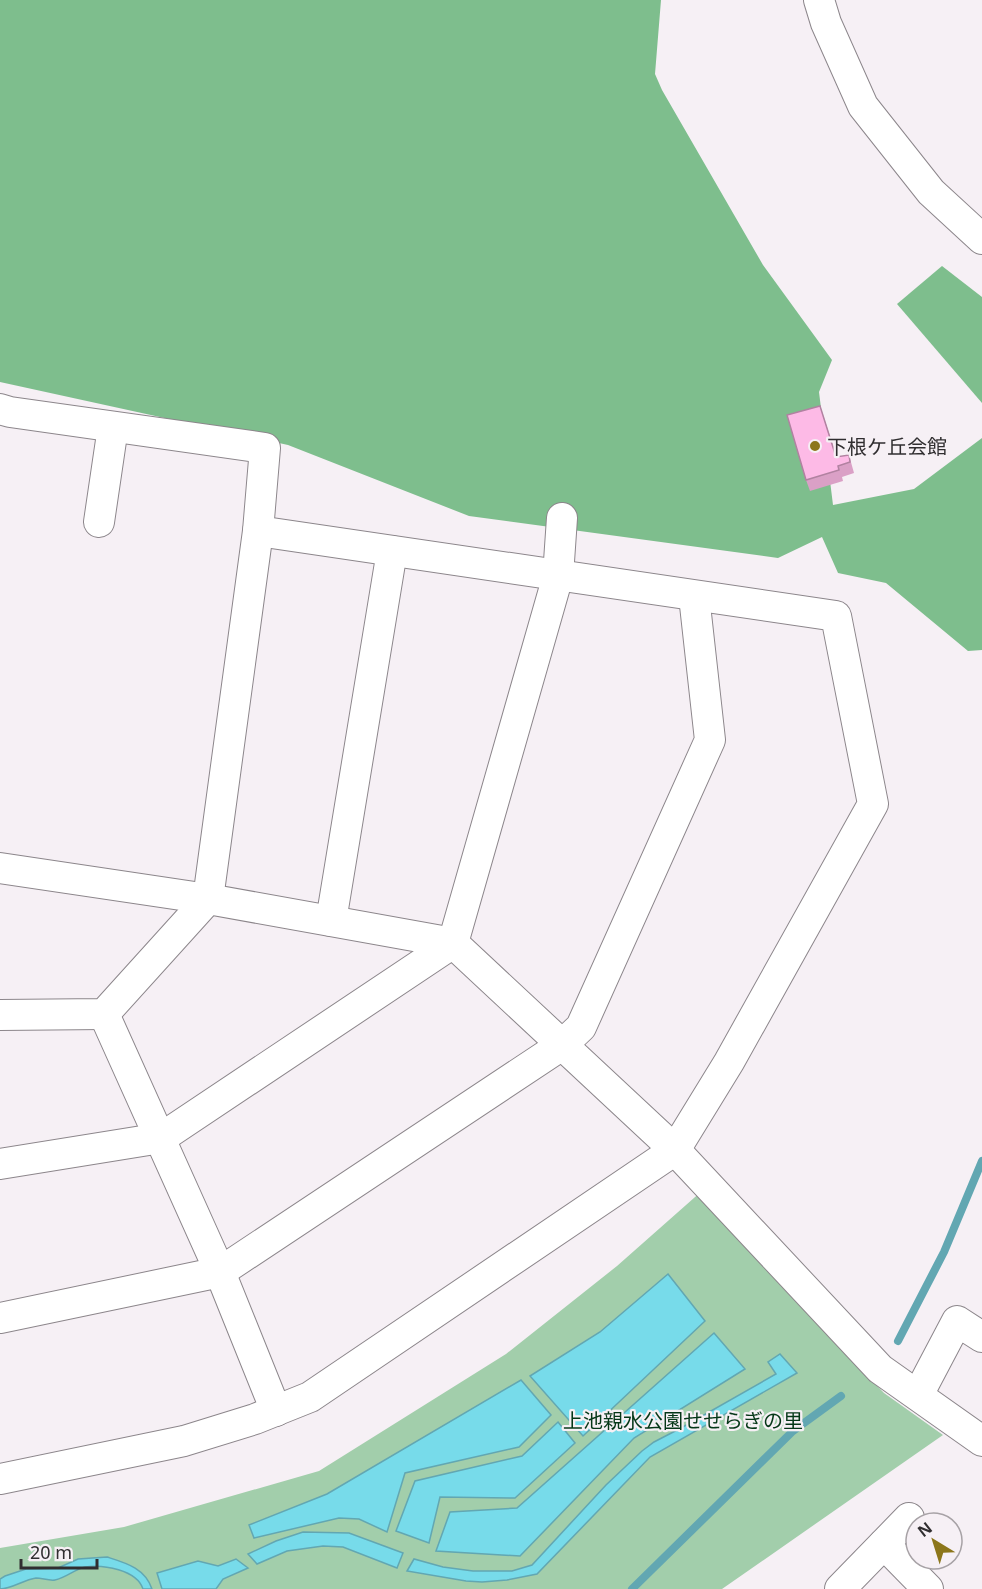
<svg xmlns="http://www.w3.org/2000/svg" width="982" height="1589" font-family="'Noto Sans','Noto Sans JP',sans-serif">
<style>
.green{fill:#a2ceab}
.forest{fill:#7ebe8d}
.water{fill:#77dbea;stroke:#62a7b2;stroke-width:1.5}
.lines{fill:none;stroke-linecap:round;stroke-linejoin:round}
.stream{stroke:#62a7b2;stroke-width:8}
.street-casing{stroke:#8c868b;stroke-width:32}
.street{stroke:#fff;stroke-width:30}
.wall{fill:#daa0c6}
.building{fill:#fdbae6;stroke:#b182a1;stroke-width:1.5}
.poi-dot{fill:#8c761a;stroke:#f6f0f5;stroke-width:2}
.labels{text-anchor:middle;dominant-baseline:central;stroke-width:4.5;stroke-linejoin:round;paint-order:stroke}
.poi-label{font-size:20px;fill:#302e30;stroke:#f6f0f5;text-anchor:start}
.park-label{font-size:20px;fill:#053717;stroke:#f6f0f5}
</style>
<rect width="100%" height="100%" fill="#f6f0f5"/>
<!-- green -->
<polygon class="green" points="703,1190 781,1286 884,1393 943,1435 722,1589 0,1589 0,1548 124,1527 319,1471 506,1354 617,1266"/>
<!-- forest -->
<g class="forest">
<polygon points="0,0 661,0 655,74 662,90 763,265 832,360 819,392 833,505 914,489 982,438 982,650 968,651 886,583 838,573 822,537 778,558 469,516 288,445 0,382"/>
<polygon points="942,266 982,297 982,403 897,304"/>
</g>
<!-- water -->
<g class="water">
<polygon points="668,1274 705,1321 583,1436 530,1376 600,1332"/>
<polygon points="714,1333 745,1369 634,1438 520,1556 436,1551 450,1512 517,1508"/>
<polygon points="780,1354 797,1373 650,1457 537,1574 507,1580 482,1582 466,1581 407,1571 414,1559 443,1567 473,1571 512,1571 532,1565 606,1485 642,1451 654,1442 681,1428 776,1374 768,1362"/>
<polygon points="521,1380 551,1415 519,1447 405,1473 387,1532 359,1519 339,1518 254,1538 249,1525 327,1494"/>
<polygon points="558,1422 575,1443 515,1498 440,1497 429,1543 396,1531 415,1481 522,1456"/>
<polygon points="303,1532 349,1533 403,1553 397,1568 343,1547 323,1546 287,1551 257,1564 248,1554 276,1541"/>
<path d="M107,1557C126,1563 145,1568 152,1589H143C137,1570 103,1564 85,1567C75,1569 66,1578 55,1580C49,1581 42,1578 36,1578C23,1580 12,1589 0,1589V1579L5,1576L26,1569L58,1568L78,1559Z"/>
<polygon points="236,1559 248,1568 223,1579 216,1589 162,1589 157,1573 198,1561 218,1566"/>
</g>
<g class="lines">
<!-- stream -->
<g class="stream">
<polyline points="898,1341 944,1252 982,1161"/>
<polyline points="632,1589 793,1431 841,1396"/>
</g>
<defs>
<g id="street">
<polyline points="819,0 826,23 863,106 931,192 982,239"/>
<polyline points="0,409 10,412 265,448 258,531 208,899 104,1014 0,1015"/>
<polyline points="99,522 113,427"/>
<polyline points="0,868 208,899 453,943 675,1150 880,1369 982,1441"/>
<polyline points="331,921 392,551"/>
<polyline points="104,1014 220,1272 276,1411"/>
<polyline points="0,1164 161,1138 453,943 558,576 562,518"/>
<polyline points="0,1318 220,1272 562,1045 581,1027 710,740 694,596"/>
<polyline points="918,1395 957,1321 982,1337"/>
<polyline points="0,1479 184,1441 255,1419 310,1397 675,1150 729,1062 873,804 836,616 258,531"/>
<polyline points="884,1544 928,1589"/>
<polyline points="840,1589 909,1518"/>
</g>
</defs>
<!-- street casing -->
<use href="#street" class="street-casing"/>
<!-- street -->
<use href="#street" class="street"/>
</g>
<!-- wall -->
<polygon class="wall" points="820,406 837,457 849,455 854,473 842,477 843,481 810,491 806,480"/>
<!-- building -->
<polygon class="building" points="820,406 836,457 849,455 850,462 838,466 839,470 806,480 787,415"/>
<!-- markers -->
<circle class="poi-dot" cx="815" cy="446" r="6"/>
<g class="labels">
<!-- poi labels -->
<g class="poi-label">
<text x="827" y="446">下根ケ丘会館</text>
</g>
<!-- park labels -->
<g class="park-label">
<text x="683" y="1420">上池親水公園せせらぎの里</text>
</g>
</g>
<!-- north arrow -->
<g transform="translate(934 1541) rotate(322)"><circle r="28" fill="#f6f0f5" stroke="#a7a2a6" stroke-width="1.5"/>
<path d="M0-4.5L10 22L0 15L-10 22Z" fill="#8c761a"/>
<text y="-9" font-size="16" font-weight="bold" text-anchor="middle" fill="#302e30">N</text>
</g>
<!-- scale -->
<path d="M21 1559v9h76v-9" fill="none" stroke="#302e30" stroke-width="3"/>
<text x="30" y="1559" font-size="18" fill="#302e30" stroke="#f6f0f5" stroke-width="4.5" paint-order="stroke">20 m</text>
</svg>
